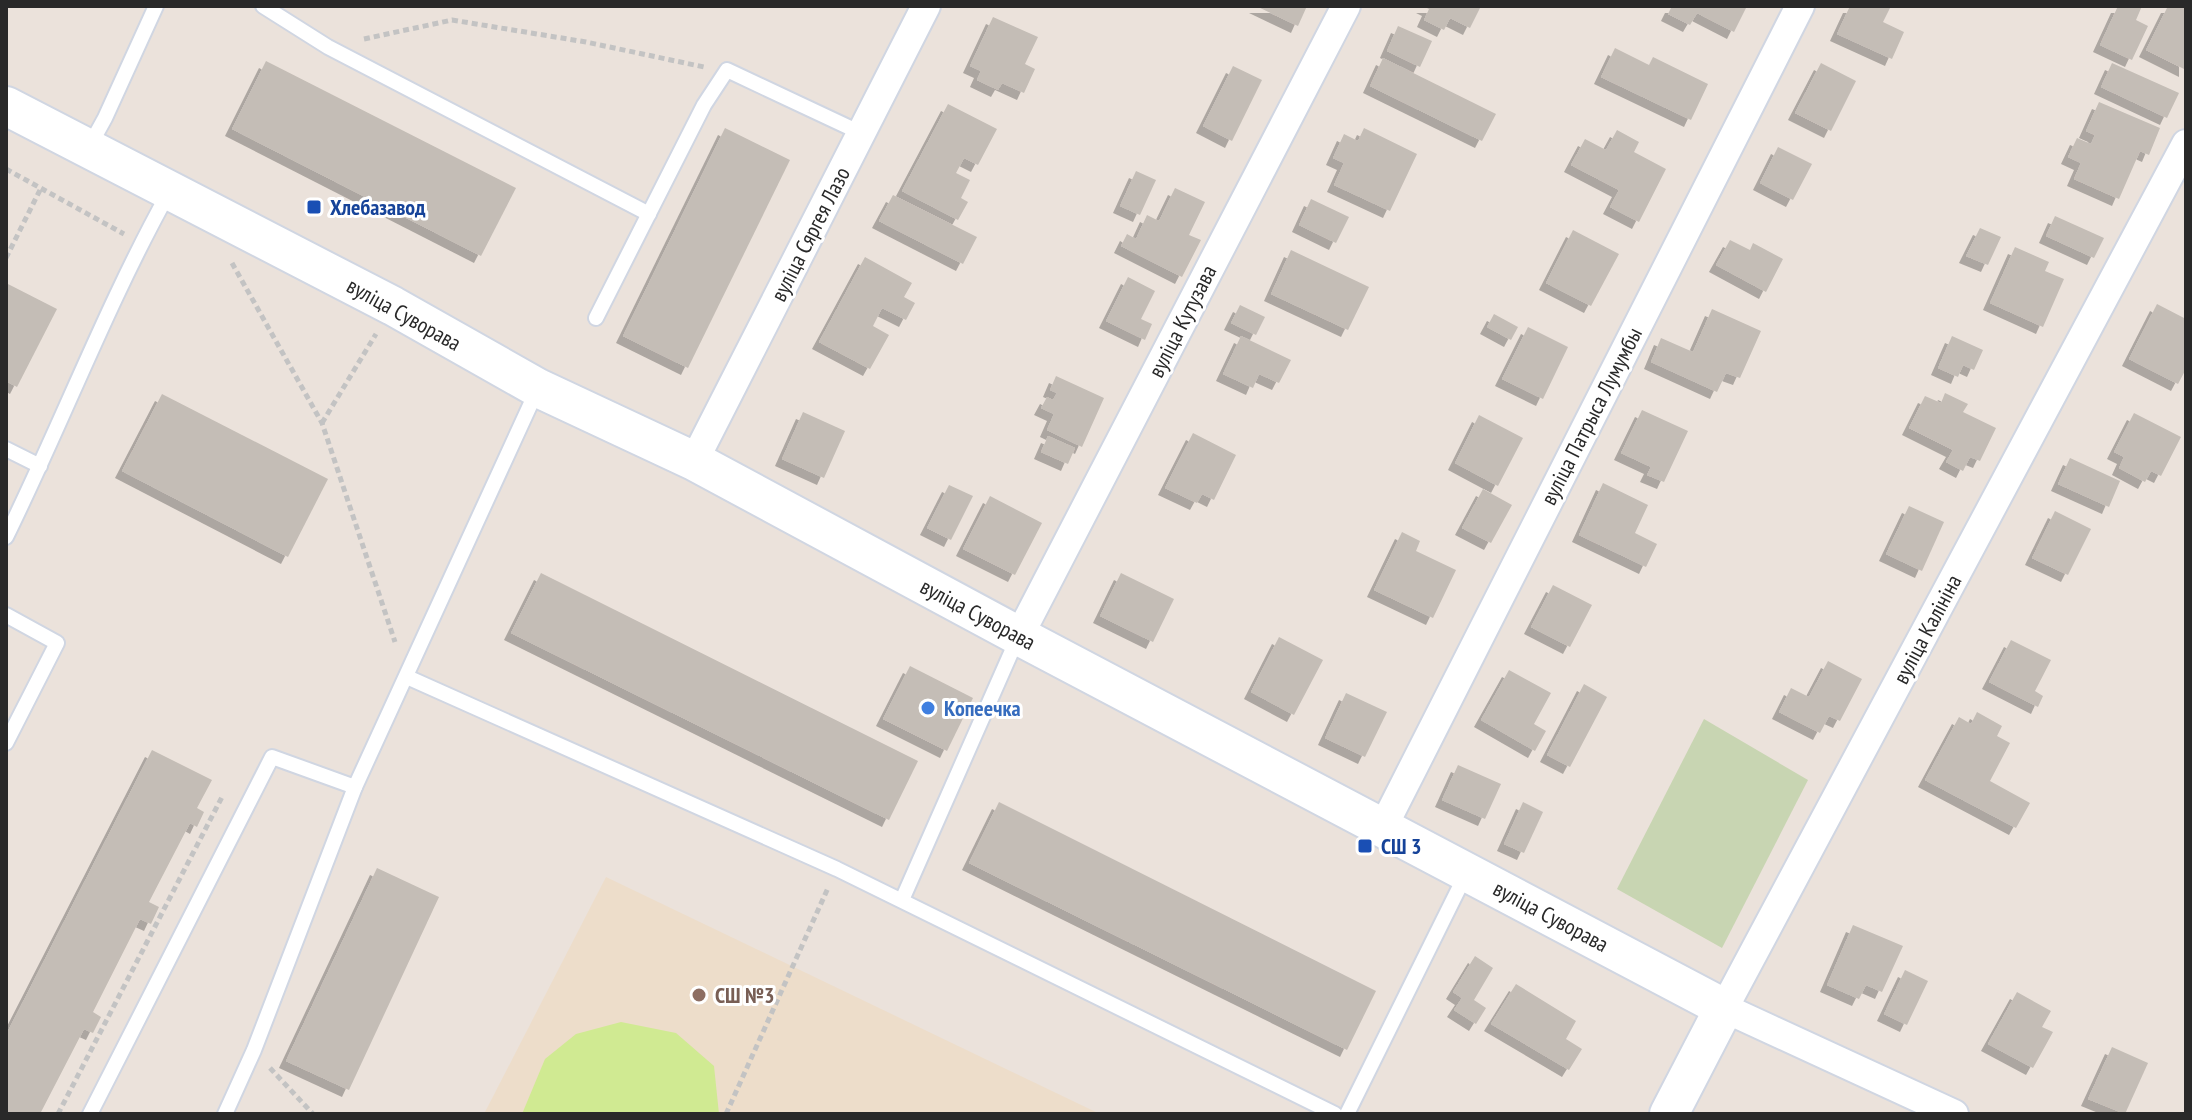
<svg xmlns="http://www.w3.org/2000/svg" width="2192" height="1120" font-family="'PT Sans Narrow',sans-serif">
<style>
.education{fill:#edddca}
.cemetery{fill:#c8d5b2}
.pitch{fill:#d0ea92}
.building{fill:#c4bdb6;filter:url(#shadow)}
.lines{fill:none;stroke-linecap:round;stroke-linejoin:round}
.service-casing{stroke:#d0d6e2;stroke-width:18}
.minor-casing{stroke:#d0d6e2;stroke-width:32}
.secondary-casing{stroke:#d0d6e2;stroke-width:42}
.path{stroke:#c3c3c3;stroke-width:5;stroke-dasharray:6 4;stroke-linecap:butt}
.service{stroke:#fff;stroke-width:14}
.minor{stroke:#fff;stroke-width:28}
.secondary{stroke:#fff;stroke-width:38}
.transit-dot{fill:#1a4fb4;stroke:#fff;stroke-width:3}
.shop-dot{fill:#3f7fe0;stroke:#fff;stroke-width:3}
.education-dot{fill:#8d6e63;stroke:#fff;stroke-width:3}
.labels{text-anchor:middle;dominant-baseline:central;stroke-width:6;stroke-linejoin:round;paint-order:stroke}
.transit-label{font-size:22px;font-weight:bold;fill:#164399;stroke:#fff;text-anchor:start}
.street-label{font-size:22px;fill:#292929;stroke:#fff}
.shop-label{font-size:22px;font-weight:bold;fill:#366cbe;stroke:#fff;text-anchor:start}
.education-label{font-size:22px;font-weight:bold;fill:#785e54;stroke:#fff;text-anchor:start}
</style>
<defs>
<filter id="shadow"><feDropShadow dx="-7" dy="7" stdDeviation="0" flood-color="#0004"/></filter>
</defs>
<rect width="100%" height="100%" fill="#ebe2db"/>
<!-- education -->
<polygon class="education" points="606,877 1100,1114 484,1114"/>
<!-- cemetery -->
<polygon class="cemetery" points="1704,719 1808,780 1722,948 1617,889"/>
<!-- pitch -->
<polygon class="pitch" points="621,1022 676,1033 714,1066 719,1114 522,1114 545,1059 576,1034"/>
<!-- building -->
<g class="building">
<polygon points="1256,6 1307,6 1298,26"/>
<polygon points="1423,6 1481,6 1470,28 1450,18 1444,30 1424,20 1429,9"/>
<polygon points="1672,6 1747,6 1734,32 1697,13 1690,25 1668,14"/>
<polygon points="1850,6 1891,6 1883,22 1904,32 1892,59 1837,34"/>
<polygon points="2118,6 2142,6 2136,20 2148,26 2132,60 2100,45"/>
<polygon points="2168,6 2186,6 2186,70 2146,50"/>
<polygon points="993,17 1038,37 1025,64 1035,69 1024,93 1002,83 998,90 977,80 981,71 970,66"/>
<polygon points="1398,26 1432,41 1420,67 1387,51"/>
<polygon points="1615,48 1649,65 1653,57 1708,84 1691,120 1601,77"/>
<polygon points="1383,58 1496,114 1482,141 1370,86"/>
<polygon points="266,61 516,188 481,256 232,129"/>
<polygon points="1821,63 1856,81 1831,131 1795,113"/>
<polygon points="2112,63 2179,93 2167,118 2101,87"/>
<polygon points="1233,66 1262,80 1232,141 1203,126"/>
<polygon points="2099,102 2160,128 2149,155 2140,151 2119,199 2074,179 2081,163 2068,157 2077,138 2091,144 2095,135 2086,131"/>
<polygon points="948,104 997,129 978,165 964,158 956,173 970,180 961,198 968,202 958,220 902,191"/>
<polygon points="725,128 790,160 688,368 623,336"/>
<polygon points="1364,128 1417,154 1390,211 1334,185 1344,163 1333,158 1344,134 1358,141"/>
<polygon points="1617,130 1639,142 1634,152 1666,169 1639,222 1610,207 1619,190 1571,165 1585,139 1606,150"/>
<polygon points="1778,147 1812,164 1793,200 1760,183"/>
<polygon points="1136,171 1156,180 1140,215 1120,206"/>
<polygon points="1175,188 1205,202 1189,235 1201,240 1182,277 1121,246 1127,234 1136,239 1147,215 1159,221"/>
<polygon points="893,195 977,237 963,264 879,221"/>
<polygon points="1311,199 1349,217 1336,243 1299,225"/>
<polygon points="2055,216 2104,238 2094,258 2046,236"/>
<polygon points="1980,228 2001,237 1988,265 1966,256"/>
<polygon points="1573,230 1619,254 1591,306 1546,283"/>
<polygon points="1730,240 1750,250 1753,243 1783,259 1766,292 1716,265"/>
<polygon points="2015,247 2049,262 2045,271 2064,279 2043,327 1990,303"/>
<polygon points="1291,250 1369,287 1348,330 1271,294"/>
<polygon points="865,257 912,283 904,297 915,303 906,320 882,308 873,326 889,335 870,369 819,342"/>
<polygon points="1128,277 1155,291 1141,319 1152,324 1145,340 1106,321"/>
<polygon points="6,283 57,309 17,387 6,381"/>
<polygon points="2157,304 2186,319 2186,369 2178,384 2129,359"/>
<polygon points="1240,305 1265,317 1256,335 1231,323"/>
<polygon points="1712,309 1761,331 1740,378 1726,373 1717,392 1651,362 1661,338 1693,352"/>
<polygon points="1494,314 1518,327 1511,340 1487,327"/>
<polygon points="1528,327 1568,347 1543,399 1502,379"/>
<polygon points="1241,336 1291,360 1279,383 1259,374 1253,388 1223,374"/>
<polygon points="1952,336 1983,350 1974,370 1963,365 1958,377 1938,368"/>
<polygon points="1056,376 1104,398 1082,447 1047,430 1054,414 1041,408 1047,397 1053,400 1057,393 1050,390"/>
<polygon points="1945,393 1968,404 1963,412 1996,428 1980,461 1970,457 1963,471 1946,462 1953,450 1909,428 1925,396 1941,403"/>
<polygon points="162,394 328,479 288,557 122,471"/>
<polygon points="1642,410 1688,431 1664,482 1647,475 1651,467 1621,453"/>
<polygon points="803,412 845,431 824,478 782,459"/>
<polygon points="2134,413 2181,437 2161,476 2151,471 2145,482 2119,468 2124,457 2114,452"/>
<polygon points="1479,415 1523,438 1498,486 1455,463"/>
<polygon points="1193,433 1236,455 1214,500 1202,494 1197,503 1165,488"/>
<polygon points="1048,436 1075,448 1068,464 1041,452"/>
<polygon points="2070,458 2120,481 2109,507 2058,484"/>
<polygon points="1603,483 1648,505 1635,533 1657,544 1646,567 1579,535"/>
<polygon points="949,485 973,496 951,540 927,528"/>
<polygon points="1483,489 1512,505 1491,543 1462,528"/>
<polygon points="990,496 1042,523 1015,575 963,549"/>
<polygon points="1909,506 1944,522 1922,571 1886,554"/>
<polygon points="2055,511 2091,529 2068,575 2032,558"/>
<polygon points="1402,532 1420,541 1416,551 1456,570 1433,618 1374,590"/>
<polygon points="541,573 918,761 889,820 511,633"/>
<polygon points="1121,573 1174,599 1153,642 1100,616"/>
<polygon points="1553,585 1592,605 1570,647 1531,627"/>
<polygon points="1279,637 1323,660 1294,715 1251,692"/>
<polygon points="2011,640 2051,660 2035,691 2043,696 2038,707 1989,682"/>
<polygon points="1828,661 1862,679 1840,721 1829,716 1820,733 1779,712 1791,688 1809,697"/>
<polygon points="910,666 973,698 947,751 883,719"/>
<polygon points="1509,670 1551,693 1534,724 1546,731 1535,751 1481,720"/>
<polygon points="1584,684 1607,697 1570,767 1547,755"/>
<polygon points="1346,693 1387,712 1365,757 1325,738"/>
<polygon points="1977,712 2002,726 1997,736 2010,743 1990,781 2030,803 2016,828 1925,780 1959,717 1971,724"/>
<polygon points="152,750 212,780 197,808 204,812 197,827 190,823 149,902 159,907 151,924 140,919 93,1012 101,1017 93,1033 84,1029 40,1114 6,1114 6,1035"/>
<polygon points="1458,765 1501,784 1485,819 1442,800"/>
<polygon points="999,802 1376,991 1347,1050 969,863"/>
<polygon points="1523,802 1543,812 1524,853 1504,844"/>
<polygon points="377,868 439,897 349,1090 286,1061"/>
<polygon points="1853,925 1903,946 1882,992 1866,985 1859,999 1827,985"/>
<polygon points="1475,956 1493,968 1474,1000 1486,1008 1476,1024 1454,1010 1462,998 1453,992"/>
<polygon points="1905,970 1928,981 1907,1025 1884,1014"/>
<polygon points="1516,984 1576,1021 1566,1039 1582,1049 1569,1070 1491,1024"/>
<polygon points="2017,992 2051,1011 2042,1027 2053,1032 2033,1068 1988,1044"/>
<polygon points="2112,1047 2148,1063 2125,1114 2088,1099"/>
</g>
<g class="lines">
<defs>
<g id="service">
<polyline points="263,6 328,47 649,214"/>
<polyline points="89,147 105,118 156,6"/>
<polyline points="596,318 704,105 727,70 861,133"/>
<polyline points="6,449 40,466"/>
<path d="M6,537C62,423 107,304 168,194"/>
<polyline points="6,615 57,643 6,743"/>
<polyline points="407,677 837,869 1335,1114"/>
<polyline points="902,900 1018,637"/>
<polyline points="90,1114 272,757 355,787"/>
<polyline points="225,1114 254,1050 355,787 538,388"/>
<polyline points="1347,1114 1467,872"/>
</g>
<g id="minor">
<polyline points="694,461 926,6"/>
<polyline points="1019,636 1346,6"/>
<polyline points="1383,827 1800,6"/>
<polyline points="1954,1114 1724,1008 2186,144"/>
</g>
<polyline id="secondary" points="6,106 393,306 538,388 694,461 1019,636 1724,1008 1669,1114"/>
</defs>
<!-- service casing -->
<use href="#service" class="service-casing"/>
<!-- minor casing -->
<use href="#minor" class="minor-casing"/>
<!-- secondary casing -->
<use href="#secondary" class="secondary-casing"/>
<!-- path -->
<g class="path">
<polyline points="364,39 452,20 586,42 704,67"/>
<polyline points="6,169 124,234"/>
<polyline points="6,258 41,188"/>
<polyline points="232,263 322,423 395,642"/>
<polyline points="322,423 376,334"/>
<polyline points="270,1068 313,1114"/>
<polyline points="58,1114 222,797"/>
<polyline points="726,1114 828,888"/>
</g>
<!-- service -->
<use href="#service" class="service"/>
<!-- minor -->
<use href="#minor" class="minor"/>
<!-- secondary -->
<use href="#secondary" class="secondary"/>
</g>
<!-- markers -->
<g class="transit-dot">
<rect x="306" y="199" width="16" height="16" rx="4"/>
<rect x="1357" y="838" width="16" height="16" rx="4"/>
</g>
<circle class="shop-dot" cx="928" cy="708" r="8"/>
<circle class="education-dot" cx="699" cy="995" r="8"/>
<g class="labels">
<!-- transit labels -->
<g class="transit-label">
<text x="330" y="207">Хлебазавод</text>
<text x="1381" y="846">СШ 3</text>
</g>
<!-- street labels -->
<g class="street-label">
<text transform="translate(810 234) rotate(-63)">вуліца Сяргея Лазо</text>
<text transform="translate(404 314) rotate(29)">вуліца Суворава</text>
<text transform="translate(1182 321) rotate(-63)">вуліца Кутузава</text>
<text transform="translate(1591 416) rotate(-63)">вуліца Патрыса Лумумбы</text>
<text transform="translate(978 614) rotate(28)">вуліца Суворава</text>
<text transform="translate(1927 629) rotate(-62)">вуліца Калініна</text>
<text transform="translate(1551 916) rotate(28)">вуліца Суворава</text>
</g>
<!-- shop labels -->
<g class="shop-label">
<text x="944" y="708">Копеечка</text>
</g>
<!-- education labels -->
<g class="education-label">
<text x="715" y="995">СШ №3</text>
</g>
</g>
<!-- border -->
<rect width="2192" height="1120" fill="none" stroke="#292929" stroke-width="16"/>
</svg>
